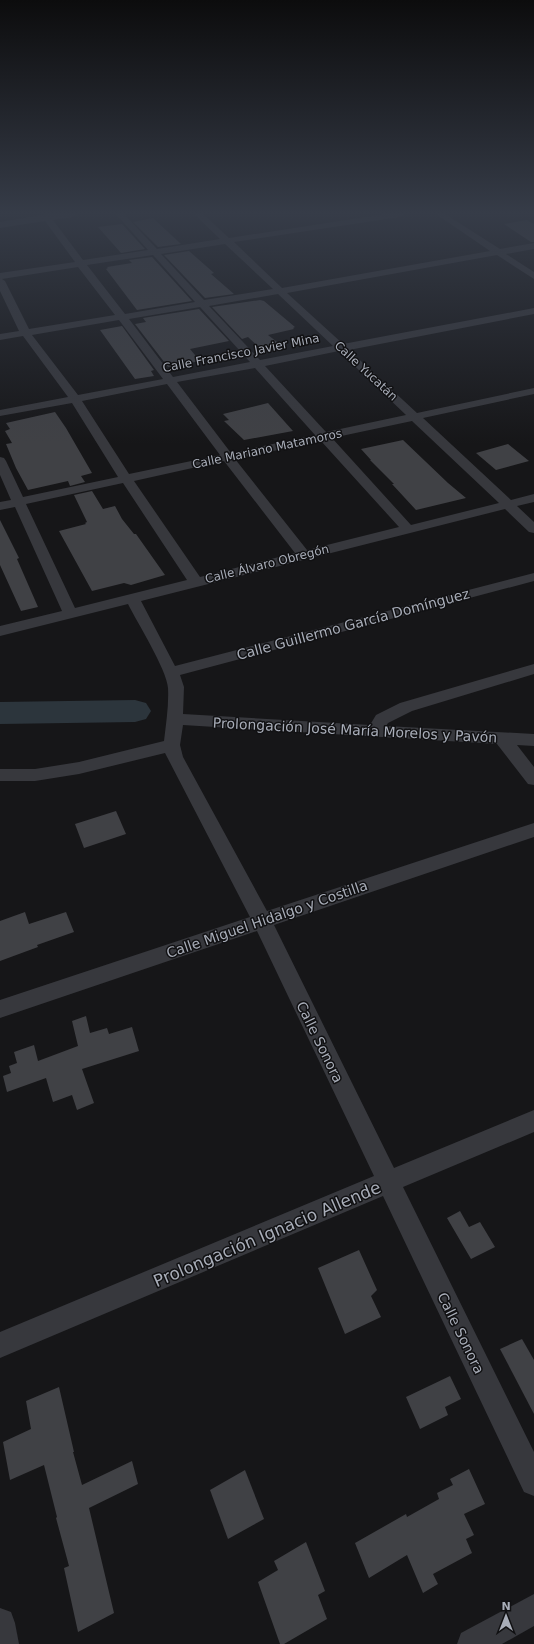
<svg xmlns="http://www.w3.org/2000/svg" width="534" height="1644" font-family="'DejaVu Sans',sans-serif">
<style>
.lines{fill:none;stroke-linecap:round;stroke-linejoin:round}
.river{fill:#2c353c;fill-rule:evenodd}
.building{fill:#404145}
.minor{fill:#37383d;fill-rule:evenodd}
.labels{text-anchor:middle;dominant-baseline:central;stroke-width:3;stroke-linejoin:round;paint-order:stroke}
.far-street-label{font-size:12px;fill:#a8adb8;stroke:#111113}
.street-label{font-size:14px;fill:#a8adb8;stroke:#111113}
.near-street-label{font-size:17px;fill:#a8adb8;stroke:#111113}
</style>
<rect width="100%" height="100%" fill="#161618"/>
<g class="lines">
<!-- river -->
<polygon class="river" points="135,700 146,703 151,711 146,719 135,722 0,724 0,702"/>
</g>
<!-- building -->
<g class="building">
<polygon points="153,218 181,244 158,247 133,222"/>
<polygon points="527,220 534,224 534,242 531,242 504,224"/>
<polygon points="122,224 145,249 121,253 98,227"/>
<polygon points="189,251 214,273 211,274 234,294 205,298 164,255"/>
<polygon points="152,257 192,301 137,310 106,269 108,268 107,267 132,263 129,260"/>
<polygon points="260,300 264,301 295,327 293,328 294,329 268,335 281,345 262,350 248,337 242,339 212,307"/>
<polygon points="199,309 229,341 190,349 200,361 168,367 135,324 146,322 143,318"/>
<polygon points="122,326 154,370 151,371 154,376 135,379 100,330"/>
<polygon points="268,403 293,431 244,440 224,421 229,420 223,414"/>
<polygon points="55,412 66,428 92,473 81,476 85,482 70,486 68,481 28,490 16,468 6,444 12,443 5,431 10,429 6,423"/>
<polygon points="403,440 448,483 466,498 416,510 392,484 394,484 370,460 371,460 361,449"/>
<polygon points="508,444 529,461 496,470 476,453"/>
<polygon points="92,491 103,509 115,506 122,519 134,534 136,534 165,575 131,585 124,583 92,591 59,531 86,524 85,523 87,522 74,495"/>
<polygon points="0,520 19,558 17,559 38,607 21,611 0,565"/>
<polygon points="116,811 126,834 84,848 75,824"/>
<polygon points="25,912 29,924 66,912 74,932 37,945 38,947 0,961 0,921"/>
<polygon points="86,1016 90,1033 107,1028 109,1034 132,1027 139,1051 82,1069 94,1103 77,1110 72,1095 53,1102 46,1078 7,1092 3,1076 11,1073 9,1066 17,1063 14,1052 34,1045 38,1061 78,1046 72,1021"/>
<polygon points="460,1211 469,1227 480,1222 495,1247 471,1259 447,1218"/>
<polygon points="359,1250 377,1290 371,1296 381,1317 345,1334 318,1268"/>
<polygon points="522,1339 534,1360 534,1414 500,1349"/>
<polygon points="450,1376 461,1399 445,1407 448,1415 420,1429 406,1397"/>
<polygon points="59,1387 74,1452 73,1452 82,1485 132,1461 138,1484 89,1508 114,1613 78,1632 64,1568 69,1566 56,1518 57,1517 44,1465 10,1480 3,1442 31,1429 26,1401"/>
<polygon points="469,1469 485,1504 464,1514 474,1535 466,1539 472,1553 433,1574 438,1584 423,1593 407,1555 369,1578 355,1543 406,1514 407,1517 439,1499 437,1493 453,1485 450,1479"/>
<polygon points="245,1470 264,1519 228,1539 210,1490"/>
<polygon points="306,1542 325,1591 318,1595 327,1619 284,1644 280,1644 258,1582 278,1570 274,1561"/>
</g>
<g class="lines">
<!-- minor -->
<g class="minor">
<path d="M47,214H77L73,217L53,220L83,260L148,250L116,214H124L157,249L220,239L194,214H203L229,238L385,214H404L400,217L234,242L282,288L490,251L436,214H445L500,249L534,243V249L506,254L534,272V279L497,255L287,293L343,344L534,308V314L349,350L417,413L534,388V394L423,418L511,500L534,494V502L517,506L534,522V533L529,532L505,509L141,601L175,666L534,573V581L180,675L184,687L183,714L370,725L376,715L400,703L534,664V674L412,711L388,723L386,726L534,734V746L517,745L534,767V785L528,784L497,744L183,725L180,745L183,757L267,911L534,823V837L274,925L394,1168L534,1110V1132L403,1187L534,1452V1496L524,1492L383,1196L0,1358V1332L374,1176L257,931L0,1018V1000L250,917L165,753L79,774L35,781H0V769H35L79,762L164,741C166,724 169,705 168,688C167,670 137,622 128,604L0,636V626L62,611L15,507L0,510V502L11,500L0,475V457L4,458L6,461L23,497L118,477L72,403L0,416V410L68,397L23,336L0,340V334L19,331L0,291V273L75,262L45,221L0,228V222ZM225,244L273,289L204,300L161,254ZM153,255L195,302L125,314L87,265ZM78,267L115,315L29,329L5,281L2,279ZM278,294L333,346L260,360L209,306ZM200,307L250,362L173,377L129,319ZM119,320L163,379L78,395L32,335ZM339,351L406,415L326,432L265,366ZM255,368L315,435L231,453L177,382ZM167,384L220,455L129,474L82,401ZM412,421L499,503L411,525L332,438ZM321,441L399,527L307,550L235,459ZM224,461L295,553L200,577L134,481ZM123,483L187,580L75,608L26,504Z"/>
<polygon points="534,1594 534,1626 502,1644 457,1644 461,1633"/>
<polygon points="0,1608 11,1612 15,1623 19,1644 0,1644"/>
</g>
</g>
<!-- sky -->
<linearGradient id="sky" x2="0" y2="1"><stop stop-color="#0c0c0d"/><stop offset="0.48" stop-color="#363c48"/><stop offset="1" stop-color="#363c48" stop-opacity="0"/></linearGradient>
<rect width="534" height="444" fill="url(#sky)"/>
<g class="labels">
<!-- far-street labels -->
<g class="far-street-label">
<text transform="translate(241 353) rotate(-11)">Calle Francisco Javier Mina</text>
<text transform="translate(366 371) rotate(43)">Calle Yucatán</text>
<text transform="translate(267 449) rotate(-12)">Calle Mariano Matamoros</text>
<text transform="translate(267 564) rotate(-14)">Calle Álvaro Obregón</text>
</g>
<!-- street labels -->
<g class="street-label">
<text transform="translate(353 624) rotate(-15)">Calle Guillermo García Domínguez</text>
<text transform="translate(355 730) rotate(3)">Prolongación José María Morelos y Pavón</text>
<text transform="translate(267 919) rotate(-19)">Calle Miguel Hidalgo y Costilla</text>
<text transform="translate(320 1042) rotate(64)">Calle Sonora</text>
<text transform="translate(461 1333) rotate(64)">Calle Sonora</text>
</g>
<!-- near-street labels -->
<g class="near-street-label">
<text transform="translate(267 1234) rotate(-23)">Prolongación Ignacio Allende</text>
</g>
</g>
<!-- north arrow -->
<g transform="translate(506 1616)" stroke="#111113" stroke-width="3" paint-order="stroke">
<path d="M0-3L7 15L0 10L-7 15Z" fill="#a8adb8"/>
<text y="-6" font-size="11" font-weight="bold" text-anchor="middle" fill="#a8adb8">N</text>
</g>
</svg>
